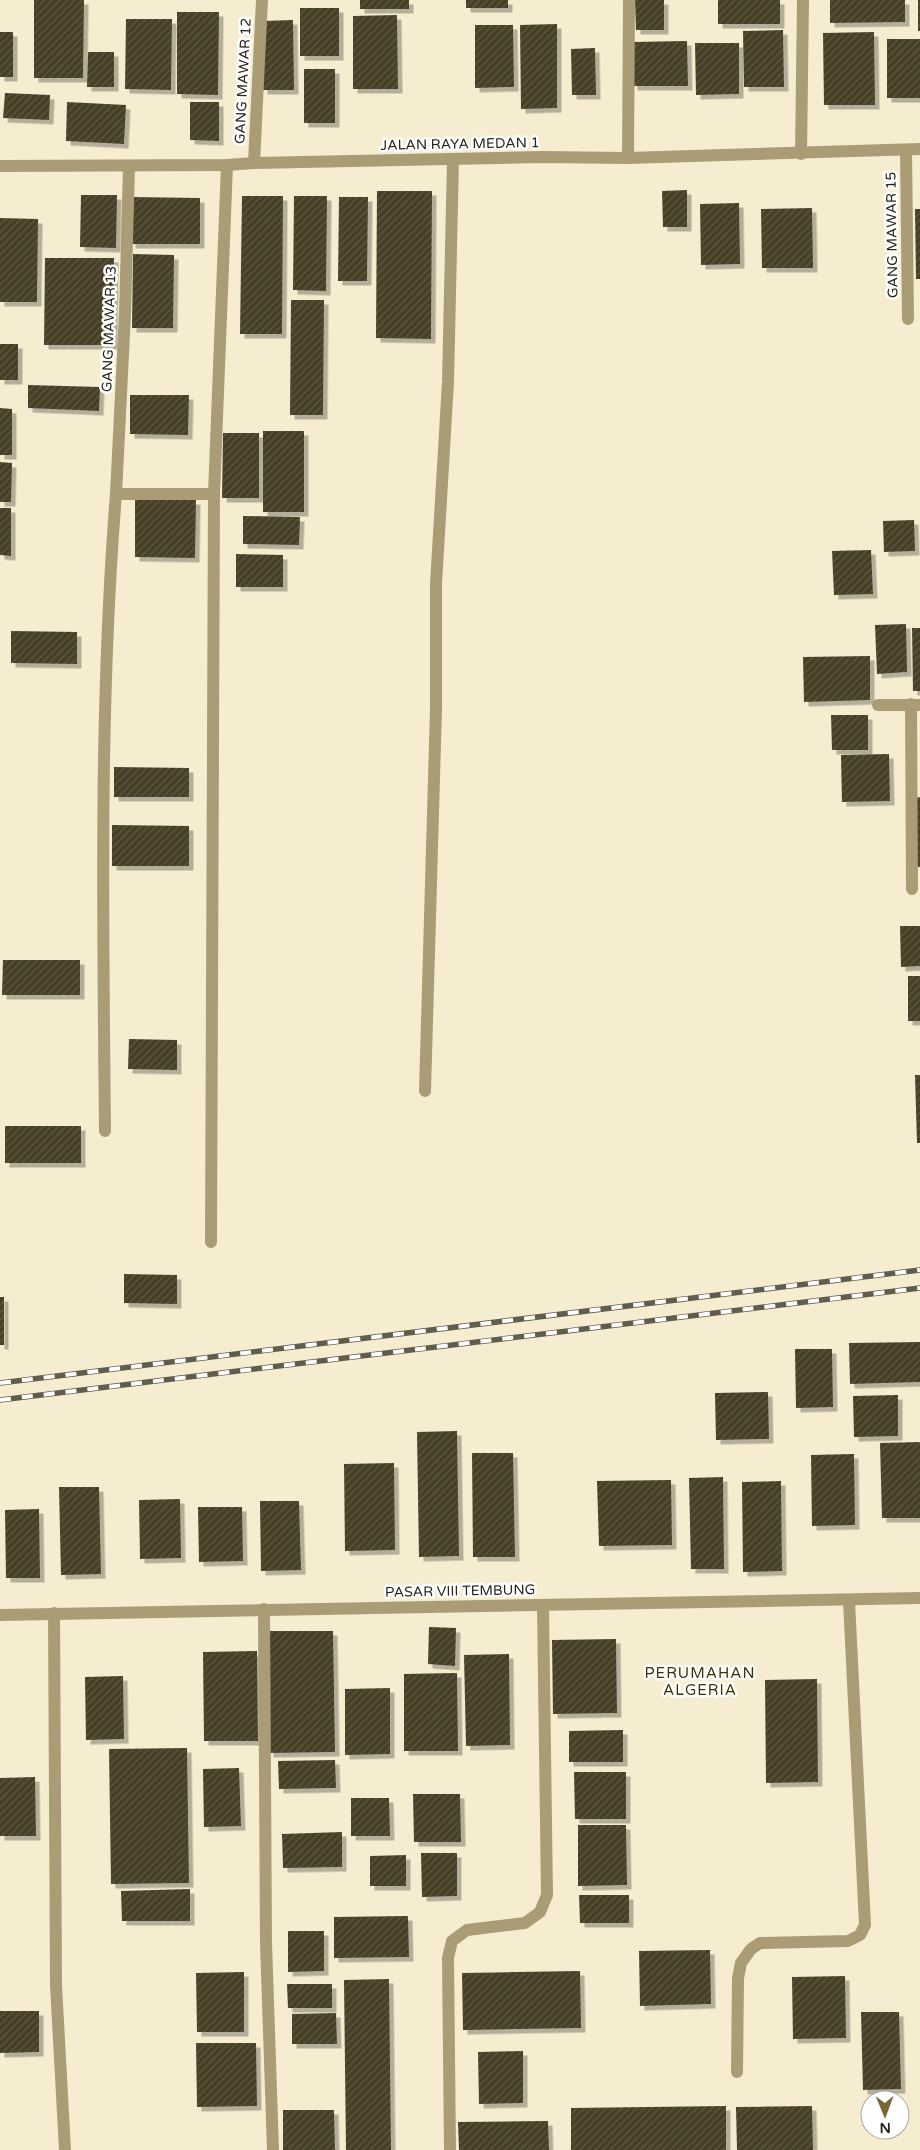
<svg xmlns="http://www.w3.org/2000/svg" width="920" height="2150" font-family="'Varela Round',sans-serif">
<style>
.building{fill:url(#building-hatch);filter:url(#shadow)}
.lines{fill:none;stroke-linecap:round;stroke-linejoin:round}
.minor{stroke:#aa9d75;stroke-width:12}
.tertiary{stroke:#aa9d75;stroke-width:12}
.rail-casing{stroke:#615c4c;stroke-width:5.5}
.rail{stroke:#fff;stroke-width:4;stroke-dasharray:11;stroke-linecap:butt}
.labels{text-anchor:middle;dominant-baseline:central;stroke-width:5;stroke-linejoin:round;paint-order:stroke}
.street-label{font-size:14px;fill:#28251a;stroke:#fff}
.neighbourhood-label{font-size:15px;letter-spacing:1px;fill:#3d3106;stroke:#fff}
</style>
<defs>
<pattern id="building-hatch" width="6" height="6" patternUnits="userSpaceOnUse" patternTransform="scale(1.25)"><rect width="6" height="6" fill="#473f28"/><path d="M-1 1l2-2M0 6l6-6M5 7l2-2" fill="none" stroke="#5f5845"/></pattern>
<filter id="shadow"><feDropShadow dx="4.5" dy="4.5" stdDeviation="0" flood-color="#0004"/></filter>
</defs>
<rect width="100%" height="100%" fill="#f6ecd0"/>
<!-- building -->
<g class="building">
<polygon points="34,0 84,0 83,78 34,78"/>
<rect x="360" y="0" width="49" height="9"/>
<rect x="466" y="0" width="42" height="8"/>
<polygon points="635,0 664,0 664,30 636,30"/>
<rect x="718" y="0" width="62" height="24"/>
<polygon points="830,0 905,0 905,22 830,23"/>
<rect x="918" y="0" width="2" height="31"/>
<rect x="300" y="8" width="39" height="48"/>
<polygon points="177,12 219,12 218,95 177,94"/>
<polygon points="397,15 398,89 353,89 353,16"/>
<polygon points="126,19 172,19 171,90 125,89"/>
<polygon points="293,20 294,90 263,90 262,21"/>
<polygon points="557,24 557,108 521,109 520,25"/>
<polygon points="475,25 513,25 514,87 475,88"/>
<polygon points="783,30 784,87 744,87 743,31"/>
<rect x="0" y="32" width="13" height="45"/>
<polygon points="874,32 875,105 824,105 823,33"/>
<rect x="887" y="39" width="33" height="59"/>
<polygon points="687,41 688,86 633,86 632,42"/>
<polygon points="695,43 739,43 739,94 696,95"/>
<polygon points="595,48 596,95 572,95 571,49"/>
<polygon points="88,52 114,52 114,87 87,87"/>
<rect x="304" y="69" width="31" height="54"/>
<polygon points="5,93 50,95 49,120 3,118"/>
<polygon points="67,102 126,105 124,144 66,141"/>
<polygon points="190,102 219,102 219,141 190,140"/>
<polygon points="687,190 687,227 663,227 662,191"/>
<polygon points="377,191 432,191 431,339 376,338"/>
<polygon points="81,195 117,195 116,248 80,247"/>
<polygon points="242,196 283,196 282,334 240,334"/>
<polygon points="294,196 327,196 326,291 293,290"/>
<polygon points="132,197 200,198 200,244 131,244"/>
<polygon points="339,197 368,197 367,281 338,281"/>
<polygon points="739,203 740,264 701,265 700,204"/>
<polygon points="812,208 813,268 762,268 761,209"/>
<polygon points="915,209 920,209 920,279 916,279"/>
<polygon points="0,218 38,219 37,302 0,302"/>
<polygon points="133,254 174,255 173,328 132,328"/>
<polygon points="45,258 114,258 113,345 44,345"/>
<polygon points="291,300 324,300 323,415 290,415"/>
<rect x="0" y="344" width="18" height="36"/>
<polygon points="28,385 100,387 99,411 28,408"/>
<polygon points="130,395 189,395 188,435 130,434"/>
<polygon points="0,408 12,409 12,455 0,455"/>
<rect x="263" y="431" width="41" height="81"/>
<polygon points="223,433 259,433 259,498 222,498"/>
<polygon points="0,462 12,463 11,502 0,502"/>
<polygon points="135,500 196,500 195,558 135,557"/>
<polygon points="0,508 11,508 11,556 0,555"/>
<polygon points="243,516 300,517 299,545 243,544"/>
<polygon points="914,520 915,551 884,552 883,521"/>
<polygon points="871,550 873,594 834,595 832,551"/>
<polygon points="236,554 283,555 283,587 236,587"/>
<polygon points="906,624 907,672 877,674 875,625"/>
<polygon points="912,628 920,628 920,691 913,691"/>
<polygon points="11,631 77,632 77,664 11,663"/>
<polygon points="870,656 870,700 804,702 803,657"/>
<polygon points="831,715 868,715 868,750 832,750"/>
<polygon points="889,754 890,801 842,802 841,755"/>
<polygon points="114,767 189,768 189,797 114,797"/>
<polygon points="920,797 920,867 916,867 915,798"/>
<polygon points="112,825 189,826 189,866 112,866"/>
<polygon points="900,926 920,926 920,966 901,967"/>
<polygon points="3,960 80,960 80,995 2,995"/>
<rect x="908" y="976" width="12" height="45"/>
<polygon points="129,1039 177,1040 177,1070 128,1069"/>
<polygon points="915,1075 920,1075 920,1143 917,1143"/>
<rect x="5" y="1126" width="76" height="37"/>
<polygon points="124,1274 177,1275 177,1304 124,1303"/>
<rect x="0" y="1297" width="4" height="48"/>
<polygon points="920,1342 920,1382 850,1384 849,1343"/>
<polygon points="795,1349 832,1349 833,1407 796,1408"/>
<polygon points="768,1392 769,1439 716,1440 715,1393"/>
<polygon points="898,1395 898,1436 854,1437 853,1396"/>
<polygon points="457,1431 459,1556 419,1557 417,1432"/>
<polygon points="920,1442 920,1518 882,1518 880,1443"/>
<polygon points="472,1453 513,1453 515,1557 473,1557"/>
<polygon points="854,1454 855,1525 812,1526 811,1455"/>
<polygon points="394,1463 395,1550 345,1551 344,1464"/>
<polygon points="723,1477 724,1569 691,1569 689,1478"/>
<polygon points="671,1480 672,1545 599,1546 597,1481"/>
<polygon points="781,1481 782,1571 743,1572 742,1482"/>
<polygon points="59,1487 99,1487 101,1574 61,1575"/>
<polygon points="180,1499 181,1558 140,1559 139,1500"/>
<polygon points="260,1501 299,1501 301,1570 261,1571"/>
<polygon points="198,1507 242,1507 243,1561 199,1562"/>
<polygon points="39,1509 40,1578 6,1578 5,1510"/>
<polygon points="429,1627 456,1628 455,1666 428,1664"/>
<polygon points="267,1631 333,1631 335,1752 269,1753"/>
<polygon points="616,1639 617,1713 553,1714 552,1640"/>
<polygon points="257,1651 258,1741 204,1741 203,1652"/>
<polygon points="509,1654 510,1745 466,1746 464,1655"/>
<polygon points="457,1673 458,1751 404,1751 404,1674"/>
<polygon points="123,1676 124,1739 86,1740 85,1677"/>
<polygon points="817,1679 818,1782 766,1783 765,1680"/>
<polygon points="390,1688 390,1754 345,1755 345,1689"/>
<polygon points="623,1730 623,1762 569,1762 569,1731"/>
<polygon points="187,1748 189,1883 111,1884 109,1749"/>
<polygon points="335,1760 336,1788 279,1789 278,1761"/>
<polygon points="239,1768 241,1826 204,1827 203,1769"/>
<polygon points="574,1772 626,1772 626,1819 575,1819"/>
<polygon points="35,1777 36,1836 0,1836 0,1778"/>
<polygon points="413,1794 460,1794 461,1842 414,1842"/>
<polygon points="351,1798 389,1798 390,1836 351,1836"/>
<polygon points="578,1825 626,1825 627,1885 578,1886"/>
<polygon points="342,1832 342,1867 283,1868 282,1834"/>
<polygon points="421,1853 457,1853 457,1896 422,1897"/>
<polygon points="406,1855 406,1886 370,1886 370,1856"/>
<polygon points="190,1889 190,1921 122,1921 121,1891"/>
<polygon points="579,1895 629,1895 629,1923 580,1923"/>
<polygon points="408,1916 409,1957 334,1958 334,1917"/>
<polygon points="288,1931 324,1931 324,1971 288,1972"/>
<polygon points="710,1950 711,2004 640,2006 639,1951"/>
<polygon points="580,1971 581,2028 463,2030 462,1973"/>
<polygon points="244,1972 244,2032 197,2032 196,1973"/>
<polygon points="845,1976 846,2038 793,2039 792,1977"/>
<polygon points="389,1979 391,2150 346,2150 344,1980"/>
<polygon points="287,1984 332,1984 332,2008 288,2008"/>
<polygon points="0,2011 39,2011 39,2052 0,2053"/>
<polygon points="861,2012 899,2012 901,2089 863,2090"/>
<polygon points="336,2013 337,2044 292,2044 292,2014"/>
<polygon points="196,2043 256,2043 257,2106 197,2107"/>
<polygon points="523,2051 523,2103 479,2104 478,2052"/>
<polygon points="726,2106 726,2150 571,2150 571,2108"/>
<polygon points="812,2106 813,2150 737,2150 736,2107"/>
<polygon points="283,2110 334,2110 335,2150 283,2150"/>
<polygon points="548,2121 549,2150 459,2150 458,2122"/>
</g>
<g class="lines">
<!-- minor -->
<g class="minor">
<polyline points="906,150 908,319"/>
<polyline points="801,154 803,0"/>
<polyline points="628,158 629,0"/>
<polyline points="254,163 262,0"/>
<polyline points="116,494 125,314 129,166"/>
<polyline points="911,704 912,889"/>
<polyline points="878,705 920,705"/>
<polyline points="425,1091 436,709 436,584 448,382 453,160"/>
<path d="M105,1131C103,919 99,706 116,494H214"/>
<polyline points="211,1242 214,494 227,165"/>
<polyline points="264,1609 266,1943 273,2150"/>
<polyline points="54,1613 56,1985 65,2150"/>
<polyline points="0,1615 920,1598"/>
<polyline points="737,2072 738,1978 741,1963 751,1949 760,1943 848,1941 860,1935 865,1925 849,1601"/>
<polyline points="450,2150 448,1958 452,1941 467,1930 525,1923 540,1912 547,1895 543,1605"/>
</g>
<!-- tertiary -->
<polyline class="tertiary" points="0,166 227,165 254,163 541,157 628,158 920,149"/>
<defs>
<g id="rail">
<polyline points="0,1383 920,1270"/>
<polyline points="0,1400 920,1288"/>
</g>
</defs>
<!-- rail casing -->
<use href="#rail" class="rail-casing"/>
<!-- rail -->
<use href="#rail" class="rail"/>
</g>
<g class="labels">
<!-- street labels -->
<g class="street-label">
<text transform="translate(243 81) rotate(-87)">GANG MAWAR 12</text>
<text transform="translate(460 144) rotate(-1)">JALAN RAYA MEDAN 1</text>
<text transform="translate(892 235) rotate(-91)">GANG MAWAR 15</text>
<text transform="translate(109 329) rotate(-88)">GANG MAWAR 13</text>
<text transform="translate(460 1591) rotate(-1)">PASAR VIII TEMBUNG</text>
</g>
<!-- neighbourhood labels -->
<g class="neighbourhood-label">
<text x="700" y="1673">PERUMAHAN<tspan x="700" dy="17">ALGERIA</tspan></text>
</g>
</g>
<!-- north arrow -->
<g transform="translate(885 2115) rotate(179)"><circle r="24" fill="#ffffff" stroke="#a9a8a3"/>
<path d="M0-4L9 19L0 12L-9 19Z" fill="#786836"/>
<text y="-8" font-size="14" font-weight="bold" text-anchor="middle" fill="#28251a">N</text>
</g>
</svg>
